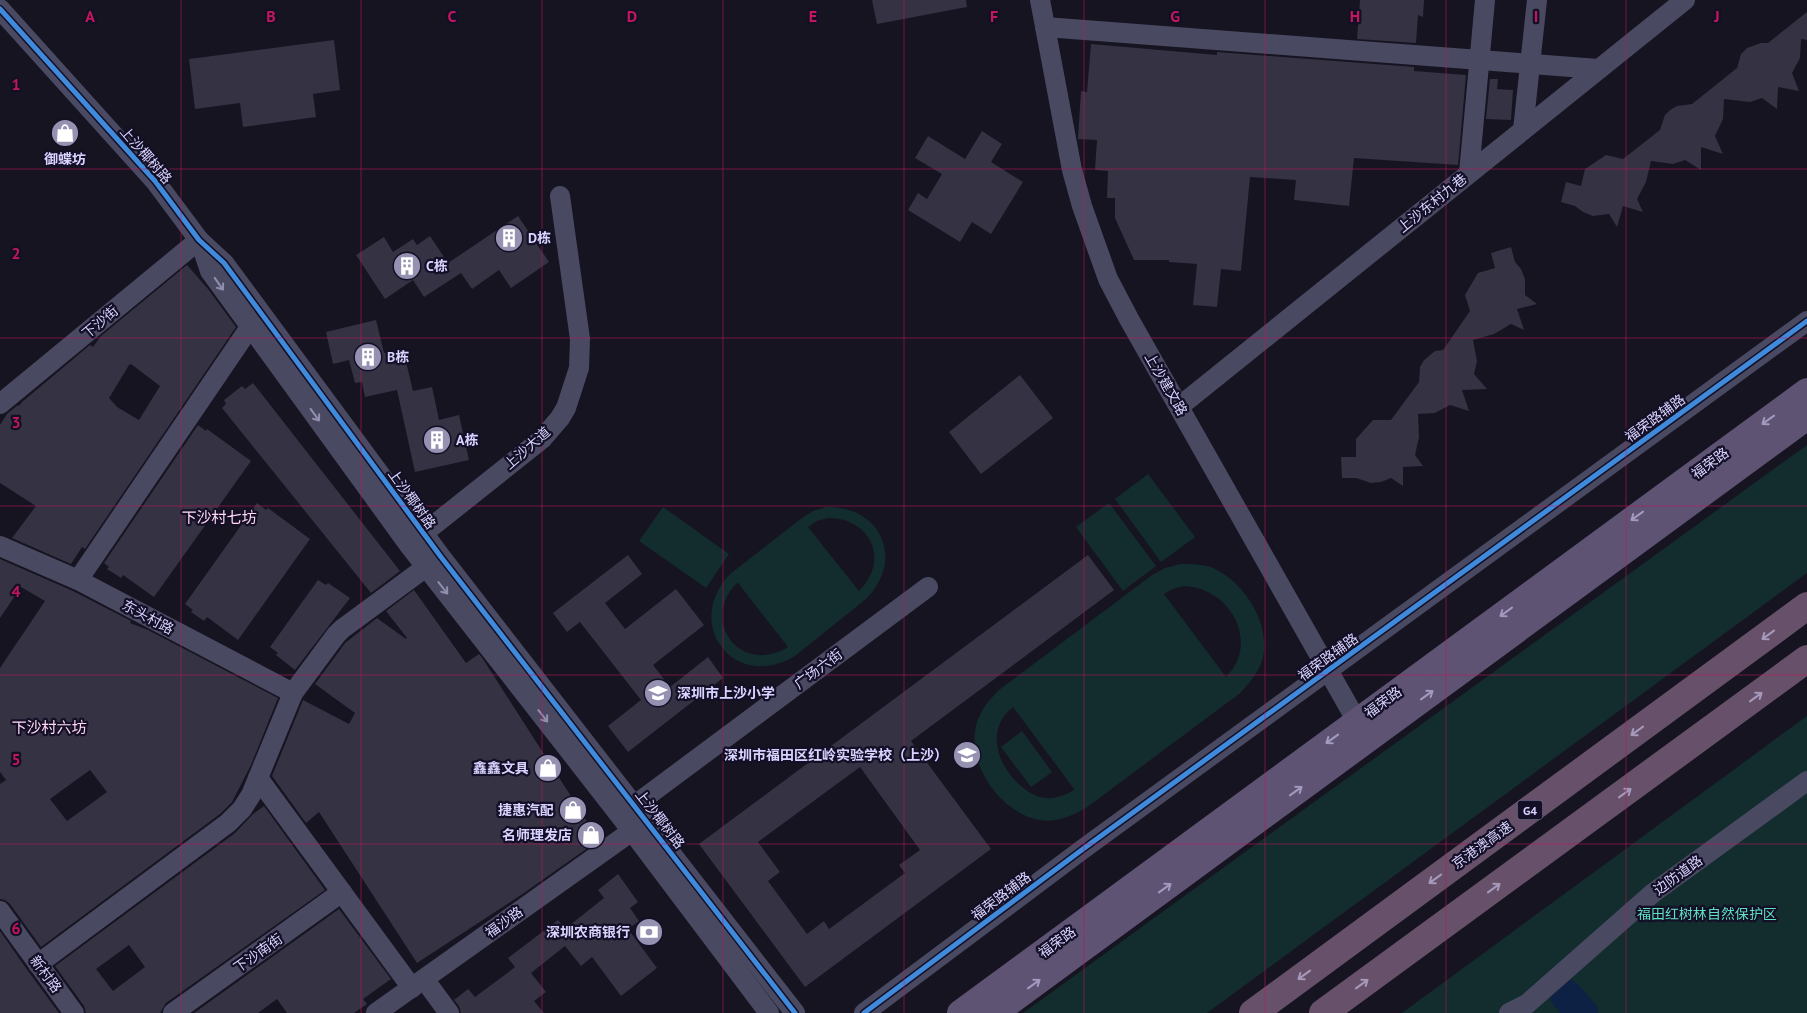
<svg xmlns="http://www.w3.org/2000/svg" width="1807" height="1013" font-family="'PT Sans','Noto Sans SC',sans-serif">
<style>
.green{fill:#132c2d;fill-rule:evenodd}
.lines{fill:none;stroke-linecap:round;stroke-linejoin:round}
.river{stroke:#0d2144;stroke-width:32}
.building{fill:#343243;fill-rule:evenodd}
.minor{stroke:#4a4962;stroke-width:20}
.major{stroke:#5e5373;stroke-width:26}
.highway{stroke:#67516a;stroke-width:28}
.cycleway-casing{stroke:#130f26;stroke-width:8}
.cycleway{stroke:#408adc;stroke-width:5}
.oneway{stroke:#928eb0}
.oneway2{stroke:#a29ac0}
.oneway3{stroke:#a699bc}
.grid{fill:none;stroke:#c2185b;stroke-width:1;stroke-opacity:0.55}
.labels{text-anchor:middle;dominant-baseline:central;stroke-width:4.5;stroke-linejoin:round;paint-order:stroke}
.shield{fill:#130f26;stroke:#9e99be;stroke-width:1}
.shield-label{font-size:12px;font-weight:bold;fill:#d9d4ff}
.street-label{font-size:14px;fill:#d9d4ff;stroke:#130f26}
.poi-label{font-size:14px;font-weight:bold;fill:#d9d4ff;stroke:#130f26;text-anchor:start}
.park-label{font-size:14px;fill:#5fe0c0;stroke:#130f26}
.neighbourhood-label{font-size:15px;fill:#ffd6f0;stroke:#130f26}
.grid-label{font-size:16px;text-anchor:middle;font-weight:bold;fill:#c2185b;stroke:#130f26;stroke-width:4.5;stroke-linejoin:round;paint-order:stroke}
</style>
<rect width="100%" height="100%" fill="#161421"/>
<!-- green -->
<g class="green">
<polygon points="1807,445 1807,573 1207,1013 1023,1013"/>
<polygon points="1148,474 1195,537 1161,562 1115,499"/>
<polygon points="1109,503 1156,566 1123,591 1076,527"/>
<polygon points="663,507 729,554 706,588 639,541"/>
<path d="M826,507C882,506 905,560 866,599L795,656C735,692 682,625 730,574L802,518L813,511ZM828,518C871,518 890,560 859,591L808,527L817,521ZM737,583H738L788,647C741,676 699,621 737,583Z"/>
<path d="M1181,564C1193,564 1205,564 1215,569C1244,583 1267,619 1264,651C1262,669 1251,682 1239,694L1086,808C1072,816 1056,823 1039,820C1002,813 970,769 975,732C977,714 987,702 999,690L1152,575L1165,568ZM1184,586C1229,587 1261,642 1226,677L1164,594L1173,589ZM1013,707L1074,789V790C1065,795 1056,799 1045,798C1036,797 1028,792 1021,786C997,766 985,729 1013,707Z"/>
<polygon points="1807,716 1807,1013 1402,1013"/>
<polygon points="1022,731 1052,772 1031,787 1001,747"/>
</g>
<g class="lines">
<!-- river -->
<polyline class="river" points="1566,995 1582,1013"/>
</g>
<!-- building -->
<g class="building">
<polygon points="872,0 966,0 967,7 877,24"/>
<polygon points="1360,0 1424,0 1423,17 1418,15 1416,43 1357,39"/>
<polygon points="1807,12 1807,40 1801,39 1800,58 1792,73 1799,91 1778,87 1777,109 1762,98 1750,102 1724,99 1723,119 1715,136 1723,154 1701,147 1701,170 1685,160 1673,164 1651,161 1646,182 1637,199 1643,212 1623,206 1617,227 1609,214 1593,216 1583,212 1575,206 1561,202 1566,182 1581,186 1585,169 1606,155 1623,159 1660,130 1665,115 1670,110 1677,106 1692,104 1737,68 1741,54 1747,48 1761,43 1768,43"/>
<polygon points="334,40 340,90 313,94 316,117 243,127 240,103 195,109 189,59"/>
<polygon points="1091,44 1217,55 1217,52 1414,67 1414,71 1466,75 1458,165 1354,158 1349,206 1294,200 1296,180 1250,177 1241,271 1221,269 1217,307 1193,305 1197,264 1169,262 1169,260 1134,260 1115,218 1115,198 1107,198 1108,171 1095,170 1097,140 1078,139 1081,91 1087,92"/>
<polygon points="1490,79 1498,79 1497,89 1513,90 1511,120 1486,119"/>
<polygon points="982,131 1002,144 991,162 1023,182 991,234 972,222 960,242 908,210 918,193 927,199 942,174 915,158 928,136 965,159"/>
<polygon points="518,216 549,262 511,288 499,270 472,289 461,273 424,297 413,280 385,299 356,255 384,237 393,252 413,239 417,245 430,236 448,263"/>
<polygon points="1511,247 1515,262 1521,269 1525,279 1525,295 1537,304 1517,309 1524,330 1511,324 1494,334 1473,340 1477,361 1474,374 1487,389 1462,390 1469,411 1450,405 1435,413 1418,414 1419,437 1415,455 1423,466 1403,467 1403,486 1391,478 1381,482 1371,483 1356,478 1342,478 1341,457 1356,457 1356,439 1373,420 1391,420 1419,382 1420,367 1424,360 1435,351 1443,350 1470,311 1465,295 1478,273 1495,268 1491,253"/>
<path d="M187,265L208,289L236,327L85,549L82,547L71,564L12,538L36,506L0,483V425L7,414L18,405L19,406L22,402L90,345L93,347L101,336ZM131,364L160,386L139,420L117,407L109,398L129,365Z"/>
<polygon points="376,320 384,353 403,349 413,391 432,387 439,420 459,415 469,460 415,472 397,390 365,397 362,382 355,383 349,360 333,364 326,332"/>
<polygon points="1020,375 1053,418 981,474 949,432"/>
<polygon points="253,383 400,571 371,593 222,408 226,404 224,400 242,386 245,389"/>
<polygon points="198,425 206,431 207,429 251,461 154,597 123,575 121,578 107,569 109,567 104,563"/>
<polygon points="257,503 266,510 268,508 310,539 238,640 207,617 204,621 191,612 193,610 185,604"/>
<polygon points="628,555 642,574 605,603 625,629 676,589 704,625 653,665 670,687 708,657 723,678 628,752 608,726 641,700 580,622 567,632 553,613"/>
<path d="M1088,555L1114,590L911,741L991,849L805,987L699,844ZM860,767L920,850L899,865L905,873L829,929L824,921L807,934L768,881L780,872L758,842Z"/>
<path d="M0,559L73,591L131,621L130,623L148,630L278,698L251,765L232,802L220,814L41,947L10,904L5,900L0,899V784L6,780L0,772V668L45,601L21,587L0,618ZM90,770L107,792L67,821L50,799Z"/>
<polygon points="318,580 326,585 328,583 350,598 295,670 276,655 278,653 270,647"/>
<polygon points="414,590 466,663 479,654 483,659 599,840 524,893 417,963 319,812 306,823 272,776 303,700 349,724 355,713 315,684 345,643 377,618 406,639 407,638 386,611"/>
<path d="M264,806L325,890L166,1003L160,1013H86L84,1006L55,966L235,833L253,814ZM129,945L145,967L113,991L96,969Z"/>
<polygon points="618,874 638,902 630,908 639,921 628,929 657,968 621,996 592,957 581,966 565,946 531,973 546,992 534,1001 544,1013 461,1013 459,1006 454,1000 468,989 475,997 510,971 515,967 508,958 558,920 565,929 604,898 598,890"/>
<polygon points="339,909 391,979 363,999 367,1004 354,1013 287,1013 277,999 258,1013 194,1013"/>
<polygon points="0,931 28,971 59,1013 0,1013"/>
</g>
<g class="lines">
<!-- minor -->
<g class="minor">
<polyline points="1040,0 1072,170 1082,206 1108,279 1129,319 1363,732"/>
<polyline points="0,9 155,181 199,240 224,263 441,557 795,1013"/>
<polyline points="1045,27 1598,69"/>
<polyline points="1523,130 1537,0"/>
<polyline points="1469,173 1485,0"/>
<polyline points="201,244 210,271 409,545 632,831 769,1013"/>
<polyline points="0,404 199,240"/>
<polyline points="1180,406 1685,0"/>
<polyline points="415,540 542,439 560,418 566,408 579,368 580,339 560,196"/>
<polyline points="0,546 78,580 293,693"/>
<polyline points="78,580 250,327 258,318"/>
<polyline points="258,778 412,988"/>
<polyline points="635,805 928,587"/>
<polyline points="0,911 74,1013"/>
<polyline points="38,964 228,823 242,809 251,795 293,693 336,635 342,629 437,559"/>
<polyline points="424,979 449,1013"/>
<polyline points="173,1013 342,892"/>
<polyline points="376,1013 632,831"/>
<polyline points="864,1013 1083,849 1807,321"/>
<polyline points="1509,1013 1527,1004 1653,893 1807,781"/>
</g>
<!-- major -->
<g class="major">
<polyline points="960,1013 1807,391"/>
<polyline points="995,1013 1807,417"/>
</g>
<!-- highway -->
<g class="highway">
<polyline points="1253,1013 1807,606"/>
<polyline points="1323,1013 1807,659"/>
</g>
<defs>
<g id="cycleway">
<polyline points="0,9 155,181 199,240 224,263 441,557 795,1013"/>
<polyline points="864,1013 1083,849 1807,321"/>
</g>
</defs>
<!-- cycleway casing -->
<use href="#cycleway" class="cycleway-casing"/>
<!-- cycleway -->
<use href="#cycleway" class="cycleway"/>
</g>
<!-- one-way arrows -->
<defs><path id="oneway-shaft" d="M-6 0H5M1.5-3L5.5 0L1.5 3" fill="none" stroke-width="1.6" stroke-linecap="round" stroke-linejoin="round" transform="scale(1.25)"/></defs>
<g class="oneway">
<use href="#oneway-shaft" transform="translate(219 284) rotate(55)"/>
<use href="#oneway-shaft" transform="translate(315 415) rotate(54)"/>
<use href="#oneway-shaft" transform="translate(443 588) rotate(52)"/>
<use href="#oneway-shaft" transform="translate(543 716) rotate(52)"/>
</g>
<g class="oneway2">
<use href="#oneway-shaft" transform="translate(1768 420) rotate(144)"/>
<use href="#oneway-shaft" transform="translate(1637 516) rotate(144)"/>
<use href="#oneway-shaft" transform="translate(1506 612) rotate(144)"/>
<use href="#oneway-shaft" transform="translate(1427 695) rotate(-36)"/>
<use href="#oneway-shaft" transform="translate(1332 739) rotate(144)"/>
<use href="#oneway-shaft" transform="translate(1296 791) rotate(-36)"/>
<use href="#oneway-shaft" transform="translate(1165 888) rotate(-36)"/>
<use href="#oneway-shaft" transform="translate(1034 984) rotate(-36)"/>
</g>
<g class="oneway3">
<use href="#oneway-shaft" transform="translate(1768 635) rotate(144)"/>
<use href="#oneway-shaft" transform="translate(1756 697) rotate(-36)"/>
<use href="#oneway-shaft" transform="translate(1637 731) rotate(144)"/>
<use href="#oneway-shaft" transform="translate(1625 793) rotate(-36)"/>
<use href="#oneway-shaft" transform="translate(1435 879) rotate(144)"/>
<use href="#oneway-shaft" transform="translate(1494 888) rotate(-36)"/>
<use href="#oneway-shaft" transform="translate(1304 975) rotate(144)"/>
<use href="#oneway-shaft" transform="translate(1362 984) rotate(-36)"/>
</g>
<!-- grid -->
<path class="grid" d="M181,0V1013M361,0V1013M542,0V1013M723,0V1013M904,0V1013M1084,0V1013M1265,0V1013M1446,0V1013M1626,0V1013M0,169H1807M0,338H1807M0,506H1807M0,675H1807M0,844H1807"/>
<!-- icons -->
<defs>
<symbol id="shop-disc" viewBox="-11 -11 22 22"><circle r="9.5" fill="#9591b1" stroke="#130f26"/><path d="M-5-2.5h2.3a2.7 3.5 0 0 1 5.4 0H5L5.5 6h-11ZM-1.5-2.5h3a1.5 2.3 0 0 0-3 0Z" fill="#fff"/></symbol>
<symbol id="building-disc" viewBox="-11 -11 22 22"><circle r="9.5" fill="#9591b1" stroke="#130f26"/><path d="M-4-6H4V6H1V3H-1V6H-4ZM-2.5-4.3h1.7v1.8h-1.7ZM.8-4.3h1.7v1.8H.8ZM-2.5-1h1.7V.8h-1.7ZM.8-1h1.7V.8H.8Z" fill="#fff"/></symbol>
<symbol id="school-disc" viewBox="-11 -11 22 22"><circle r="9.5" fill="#9591b1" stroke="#130f26"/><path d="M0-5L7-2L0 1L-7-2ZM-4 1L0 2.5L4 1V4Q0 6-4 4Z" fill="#fff"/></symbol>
<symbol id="bank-disc" viewBox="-11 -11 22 22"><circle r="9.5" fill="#9591b1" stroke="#130f26"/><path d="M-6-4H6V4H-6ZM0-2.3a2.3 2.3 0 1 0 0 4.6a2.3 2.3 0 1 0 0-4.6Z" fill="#fff"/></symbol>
</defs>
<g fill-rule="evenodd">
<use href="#shop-disc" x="49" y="117" width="32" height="32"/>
<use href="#building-disc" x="493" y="222" width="32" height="32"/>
<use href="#building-disc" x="391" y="250" width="32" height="32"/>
<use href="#building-disc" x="352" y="341" width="32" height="32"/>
<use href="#building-disc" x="421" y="424" width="32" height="32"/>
<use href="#school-disc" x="642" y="677" width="32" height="32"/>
<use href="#school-disc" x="951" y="739" width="32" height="32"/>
<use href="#shop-disc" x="532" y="752" width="32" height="32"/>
<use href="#shop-disc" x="557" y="794" width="32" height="32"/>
<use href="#shop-disc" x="575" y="819" width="32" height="32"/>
<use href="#bank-disc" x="633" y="916" width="32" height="32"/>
</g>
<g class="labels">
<!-- shield labels -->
<rect class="shield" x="1517.5" y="800.5" width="25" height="19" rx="4"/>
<g class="shield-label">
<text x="1530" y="810">G4</text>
</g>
<!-- street labels -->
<g class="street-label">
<text transform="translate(146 155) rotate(49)">上沙椰树路</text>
<text transform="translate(1432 203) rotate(-39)">上沙东村九巷</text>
<text transform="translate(100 322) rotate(-40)">下沙街</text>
<text transform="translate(1166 384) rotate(60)">上沙建文路</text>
<text transform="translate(1655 418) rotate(-36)">福荣路辅路</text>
<text transform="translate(527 448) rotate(-41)">上沙大道</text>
<text transform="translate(1710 463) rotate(-36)">福荣路</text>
<text transform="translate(412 499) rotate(54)">上沙椰树路</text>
<text transform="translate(148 617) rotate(28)">东头村路</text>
<text transform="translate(1328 657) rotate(-36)">福荣路辅路</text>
<text transform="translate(818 669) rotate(-37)">广场六街</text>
<text transform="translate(1383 702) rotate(-36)">福荣路</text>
<text transform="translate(660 819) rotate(52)">上沙椰树路</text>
<text transform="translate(1482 845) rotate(-36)">京港澳高速</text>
<text transform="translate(1678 875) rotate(-36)">边防道路</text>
<text transform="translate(1001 896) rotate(-37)">福荣路辅路</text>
<text transform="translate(504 922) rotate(-35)">福沙路</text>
<text transform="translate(1057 942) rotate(-36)">福荣路</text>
<text transform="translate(258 953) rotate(-35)">下沙南街</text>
<text transform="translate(46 974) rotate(54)">新村路</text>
</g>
<!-- poi labels -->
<g class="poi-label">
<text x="65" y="159" text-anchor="middle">御蝶坊</text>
<text x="528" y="238">D栋</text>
<text x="426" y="266">C栋</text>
<text x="387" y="357">B栋</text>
<text x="456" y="440">A栋</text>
<text x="677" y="693">深圳市上沙小学</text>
<text x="948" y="755" text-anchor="end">深圳市福田区红岭实验学校（上沙）</text>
<text x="529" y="768" text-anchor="end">鑫鑫文具</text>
<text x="554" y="810" text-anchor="end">捷惠汽配</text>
<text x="572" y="835" text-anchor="end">名师理发店</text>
<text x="630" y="932" text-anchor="end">深圳农商银行</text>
</g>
<!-- park labels -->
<g class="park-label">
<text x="1707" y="914">福田红树林自然保护区</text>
</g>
<!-- neighbourhood labels -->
<g class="neighbourhood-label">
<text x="219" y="517">下沙村七坊</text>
<text x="49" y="727">下沙村六坊</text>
</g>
</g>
<g class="grid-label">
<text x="90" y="22">A</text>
<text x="271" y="22">B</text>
<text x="452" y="22">C</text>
<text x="632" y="22">D</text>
<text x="813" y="22">E</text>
<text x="994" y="22">F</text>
<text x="1175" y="22">G</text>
<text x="1355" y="22">H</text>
<text x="1536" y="22">I</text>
<text x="1717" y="22">J</text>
<text x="16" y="90">1</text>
<text x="16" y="259">2</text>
<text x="16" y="428">3</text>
<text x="16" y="597">4</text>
<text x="16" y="765">5</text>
<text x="16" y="934">6</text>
</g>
</svg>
